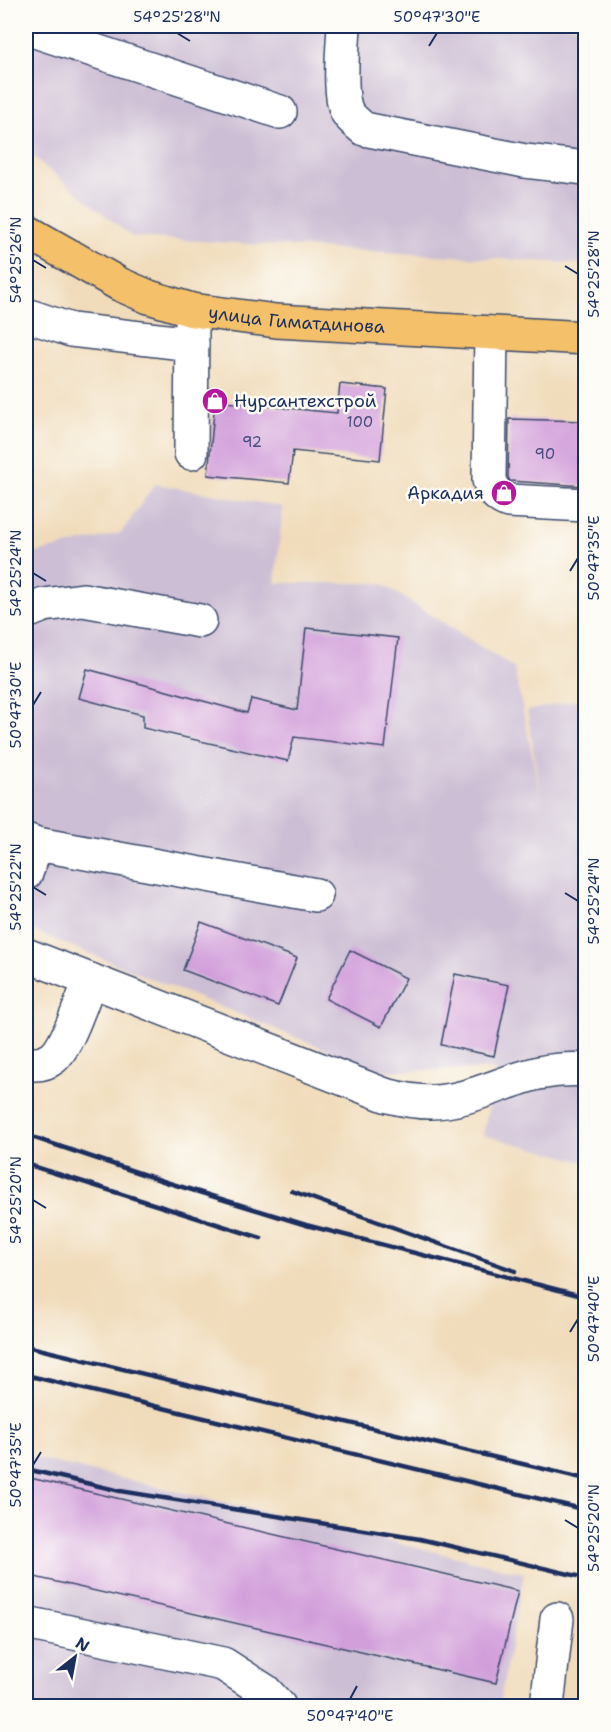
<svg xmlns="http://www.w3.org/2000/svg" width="611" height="1732" font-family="'Shantell Sans',sans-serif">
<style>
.industrial{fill:#ccbed4}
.building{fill:#d19eda}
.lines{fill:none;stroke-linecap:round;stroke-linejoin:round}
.minor-casing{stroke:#3b496c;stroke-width:36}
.major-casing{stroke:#3b496c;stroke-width:36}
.minor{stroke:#fff;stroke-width:33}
.major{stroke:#f4c16b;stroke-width:33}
.rail{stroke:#1b2f5e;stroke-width:4.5}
.ticks{fill:none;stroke:#1b2f5e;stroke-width:2}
.labels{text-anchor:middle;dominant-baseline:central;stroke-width:5;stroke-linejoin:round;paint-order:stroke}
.number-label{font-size:15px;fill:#484b7d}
.street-label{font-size:18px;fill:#1b2f5e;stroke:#fdfcf7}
.poi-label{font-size:18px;fill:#1b2f5e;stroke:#fdfcf7;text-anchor:start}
.neatline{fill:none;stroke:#1b2f5e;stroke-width:2}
.ticks-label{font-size:15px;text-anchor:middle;fill:#1b2f5e}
</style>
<rect width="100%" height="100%" fill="#fdfcf7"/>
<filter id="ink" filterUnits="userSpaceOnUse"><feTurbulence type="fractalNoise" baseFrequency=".0167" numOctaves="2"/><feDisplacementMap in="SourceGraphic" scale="12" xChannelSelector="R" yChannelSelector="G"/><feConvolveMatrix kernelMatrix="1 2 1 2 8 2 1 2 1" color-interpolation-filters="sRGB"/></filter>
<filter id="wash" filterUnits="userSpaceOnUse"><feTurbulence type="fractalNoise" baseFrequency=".008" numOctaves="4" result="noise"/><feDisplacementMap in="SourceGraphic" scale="24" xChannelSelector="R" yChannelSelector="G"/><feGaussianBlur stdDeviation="1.35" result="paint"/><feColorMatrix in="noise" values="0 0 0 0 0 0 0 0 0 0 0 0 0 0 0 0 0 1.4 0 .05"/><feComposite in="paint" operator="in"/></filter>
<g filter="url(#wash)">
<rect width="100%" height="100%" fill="#f0dbba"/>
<!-- industrial -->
<g class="industrial">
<polygon points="26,26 585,26 585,264 132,237 26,151"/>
<polygon points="155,484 283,507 275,583 381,583 514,668 542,802 527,711 585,698 585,1162 483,1135 496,1069 379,1071 26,928 26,555 121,533"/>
<polygon points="26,1456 524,1573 499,1706 26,1706"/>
</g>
<g id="blocks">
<!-- building -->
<g class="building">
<polygon points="340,384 387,389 380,460 293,451 289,483 208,475 215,401 337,413"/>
<polygon points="509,419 585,421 585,486 510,481 508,477"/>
<polygon points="306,628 398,638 385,748 294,737 288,761 143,728 143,715 79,698 87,669 247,713 251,699 297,710"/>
<polygon points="201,922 297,958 278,1006 183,970"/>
<polygon points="350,950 406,978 381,1027 326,999"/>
<polygon points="455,974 509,985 494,1056 441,1045"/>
<polygon points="26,1477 518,1591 496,1683 26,1575"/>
</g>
</g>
</g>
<g filter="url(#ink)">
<use href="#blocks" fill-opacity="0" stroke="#3b496c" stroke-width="1.5"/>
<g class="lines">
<defs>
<g id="minor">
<path d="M344,26C343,47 338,94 347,112C351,119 358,124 364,129L525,161L586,168"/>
<polyline points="26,28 280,112"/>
<polyline points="26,315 71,330 192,344"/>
<path d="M491,333L489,480C493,491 496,496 508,501L586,505"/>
<polyline points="191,453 192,321"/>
<polyline points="26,612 44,605 83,600 200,621"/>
<polyline points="26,840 37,844 316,895"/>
<polyline points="26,873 37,844"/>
<path d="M26,955L385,1095C400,1099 415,1102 431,1102C468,1102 503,1081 539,1073C554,1070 570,1069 586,1070"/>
<path d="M26,1063C35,1065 45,1064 53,1058C67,1047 83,998 90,980"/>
<polyline points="26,1623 223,1664 265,1691 279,1706"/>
<polyline points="547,1706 557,1619"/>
</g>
<g id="major">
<path id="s1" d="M26,231L119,284L149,297L192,310L276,321L586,338"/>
</g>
</defs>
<!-- minor casing -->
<use href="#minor" class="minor-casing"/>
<!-- major casing -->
<use href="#major" class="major-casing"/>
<!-- minor -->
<use href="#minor" class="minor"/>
<!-- major -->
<use href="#major" class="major"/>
<!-- rail -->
<g class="rail">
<polyline points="26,1135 166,1182 306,1225 586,1297"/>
<polyline points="26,1164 261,1238"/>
<polyline points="292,1191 515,1271"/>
<polyline points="26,1346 586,1479"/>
<polyline points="26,1375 586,1510"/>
<polyline points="26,1469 120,1491 420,1539 586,1578"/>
</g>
</g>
</g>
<!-- ticks -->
<path class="ticks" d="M177,33L190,41M429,46L437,33M33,260L46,268M565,266L578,274M570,571L578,558M33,573L46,581M33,705L41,692M33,887L46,895M565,893L578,901M33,1200L46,1208M570,1332L578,1319M33,1465L41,1452M565,1520L578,1528M350,1699L357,1686"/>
<!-- icons -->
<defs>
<symbol id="shop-disc" viewBox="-11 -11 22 22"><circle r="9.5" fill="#b5179e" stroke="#fdfcf7"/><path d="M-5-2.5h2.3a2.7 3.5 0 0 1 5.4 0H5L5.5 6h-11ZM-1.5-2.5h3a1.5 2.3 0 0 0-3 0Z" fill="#fff"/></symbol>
</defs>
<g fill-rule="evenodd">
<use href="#shop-disc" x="200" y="386" width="30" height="30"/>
<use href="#shop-disc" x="489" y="478" width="30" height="30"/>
</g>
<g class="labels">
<!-- number labels -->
<g class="number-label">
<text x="360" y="422">100</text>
<text x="252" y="442">92</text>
<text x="545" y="454">90</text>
</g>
<!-- street labels -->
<g class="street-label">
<text stroke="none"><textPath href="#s1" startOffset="290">улица Гиматдинова</textPath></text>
</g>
<!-- poi labels -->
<g class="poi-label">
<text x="234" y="401">Нурсантехстрой</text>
<text x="484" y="493" text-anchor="end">Аркадия</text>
</g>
</g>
<!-- margin -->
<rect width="611" height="1732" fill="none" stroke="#fdfcf7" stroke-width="66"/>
<!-- north arrow -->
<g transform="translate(75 1657) rotate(31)" stroke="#fdfcf7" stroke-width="4.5" paint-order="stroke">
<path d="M0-4.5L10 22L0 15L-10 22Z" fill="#1b2f5e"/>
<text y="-9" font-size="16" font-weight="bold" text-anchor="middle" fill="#1b2f5e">N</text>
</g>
<rect x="33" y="33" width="545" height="1666" class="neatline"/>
<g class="ticks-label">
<text x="177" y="22">54°25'28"N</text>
<text x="437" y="22">50°47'30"E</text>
<text transform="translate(16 260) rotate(-90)" y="5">54°25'26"N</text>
<text transform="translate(594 274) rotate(-90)" y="5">54°25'28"N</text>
<text transform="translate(594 558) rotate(-90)" y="5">50°47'35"E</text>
<text transform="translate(16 573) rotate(-90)" y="5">54°25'24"N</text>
<text transform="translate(16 705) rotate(-90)" y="5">50°47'30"E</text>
<text transform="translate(16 887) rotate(-90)" y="5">54°25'22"N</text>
<text transform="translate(594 901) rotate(-90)" y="5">54°25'24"N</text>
<text transform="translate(16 1200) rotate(-90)" y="5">54°25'20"N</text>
<text transform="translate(594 1319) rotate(-90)" y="5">50°47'40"E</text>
<text transform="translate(16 1465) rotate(-90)" y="5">50°47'35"E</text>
<text transform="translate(594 1528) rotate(-90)" y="5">54°25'20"N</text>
<text x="350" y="1721">50°47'40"E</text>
</g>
</svg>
